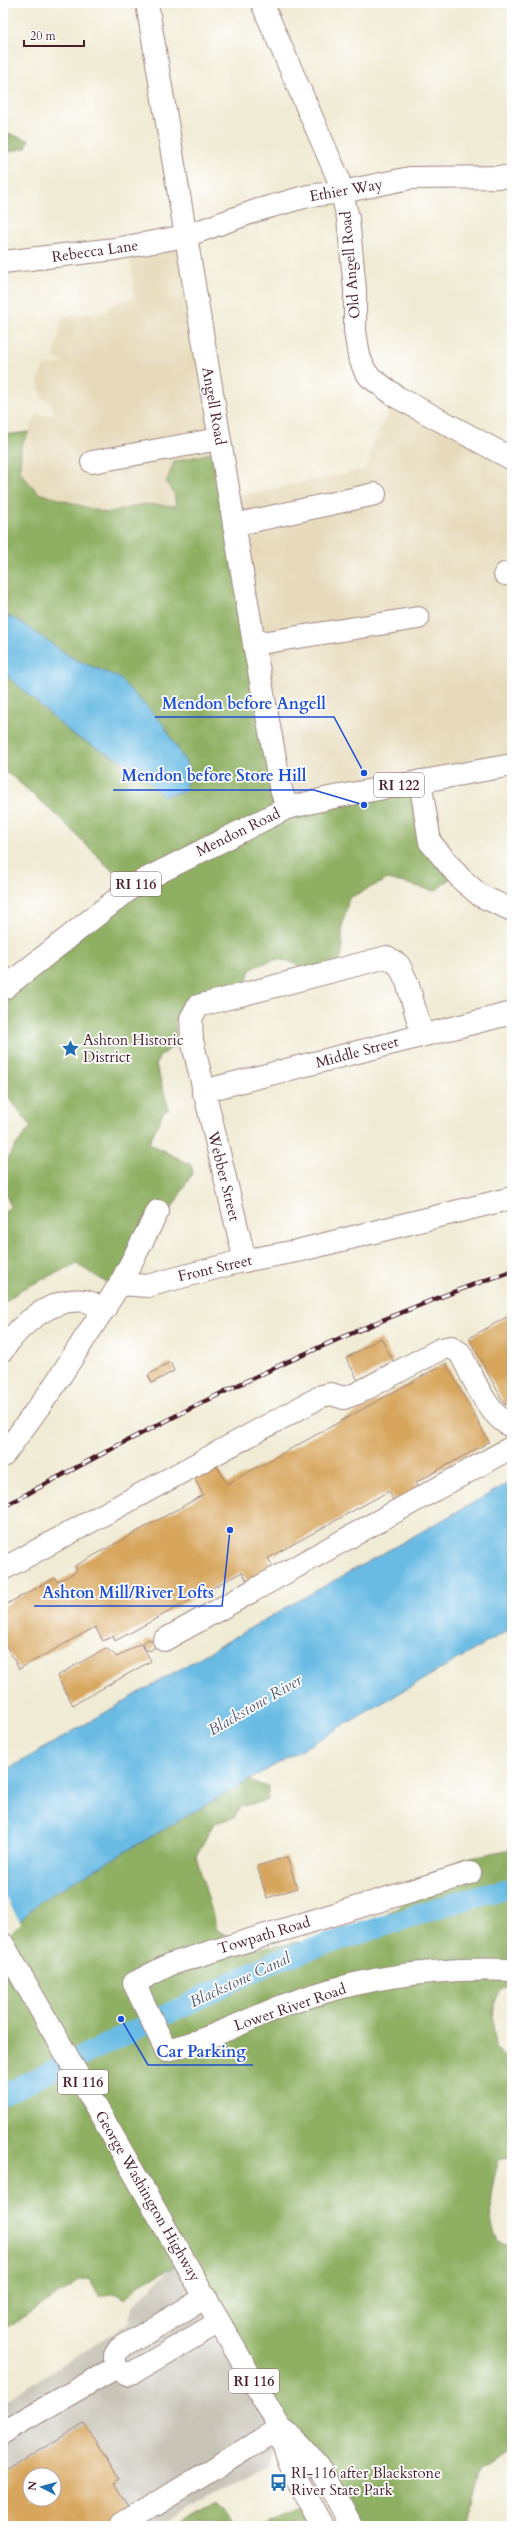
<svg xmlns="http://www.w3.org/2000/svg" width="515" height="2529" font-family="Cardo,serif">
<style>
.built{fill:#e6daba}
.industrial{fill:#c8c4b8;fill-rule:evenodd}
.forest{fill:#8fb063;stroke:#6c6847}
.water{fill:#69bbe4;stroke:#5a6d88}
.pier{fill:#f0ebd4}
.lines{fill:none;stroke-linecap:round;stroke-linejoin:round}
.canal{stroke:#69bbe4;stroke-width:21}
.building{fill:#d7a55c;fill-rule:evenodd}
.minor-casing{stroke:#9d8580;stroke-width:24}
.major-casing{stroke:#9d8580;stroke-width:24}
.minor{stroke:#fff;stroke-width:22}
.major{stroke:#fff;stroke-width:22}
.rail-casing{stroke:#4a1f2b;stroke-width:4.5}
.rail{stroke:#fff;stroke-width:3;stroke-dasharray:9;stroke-linecap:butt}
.labels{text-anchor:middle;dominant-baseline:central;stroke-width:3.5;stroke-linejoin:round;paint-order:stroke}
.shield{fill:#fff;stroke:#80626b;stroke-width:1}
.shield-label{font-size:14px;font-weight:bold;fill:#4a1f2b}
.street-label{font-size:15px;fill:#4a1f2b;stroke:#fff}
.poi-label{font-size:15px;fill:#4a1f2b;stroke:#fff;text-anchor:start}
.water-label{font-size:16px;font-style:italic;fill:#565d75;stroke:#fff}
.leader{fill:none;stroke:#1d4ed8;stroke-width:1.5}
.callout-dot{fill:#1d4ed8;stroke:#fff;stroke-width:1.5}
.callout-label{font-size:16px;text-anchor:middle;font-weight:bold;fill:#1d4ed8;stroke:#fff;stroke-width:3.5;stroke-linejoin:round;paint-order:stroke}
</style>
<rect width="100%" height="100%" fill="#fff"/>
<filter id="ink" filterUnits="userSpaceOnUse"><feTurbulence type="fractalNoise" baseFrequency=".025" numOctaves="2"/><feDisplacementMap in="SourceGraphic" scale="8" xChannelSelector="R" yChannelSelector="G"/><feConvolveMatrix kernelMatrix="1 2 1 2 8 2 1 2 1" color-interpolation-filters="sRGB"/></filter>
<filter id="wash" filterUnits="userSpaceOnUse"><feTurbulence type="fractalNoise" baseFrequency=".012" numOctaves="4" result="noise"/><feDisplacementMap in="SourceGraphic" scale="16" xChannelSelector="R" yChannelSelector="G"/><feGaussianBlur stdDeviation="0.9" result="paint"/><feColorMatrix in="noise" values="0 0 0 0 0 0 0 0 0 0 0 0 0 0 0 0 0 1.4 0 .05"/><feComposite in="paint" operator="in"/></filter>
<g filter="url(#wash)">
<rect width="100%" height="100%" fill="#f0ebd4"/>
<!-- built -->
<g class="built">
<polygon points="191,239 226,439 174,493 177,506 144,504 106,513 38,493 20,473 21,446 37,415 55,415 52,404 42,399 38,380 44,366 66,363 54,358 62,318 105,312 117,302 134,298 130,248"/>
<polygon points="396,400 512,461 512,765 284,816 237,496 367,469 373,442"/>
</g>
<!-- industrial -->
<path class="industrial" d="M183,2255L280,2428L269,2462L161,2526H3V2402L130,2322L132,2307ZM30,2475H54V2499H30Z"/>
<!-- forest -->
<g class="forest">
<polygon points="3,132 29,140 26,148 3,153"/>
<path d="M29,432L21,446L20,472L38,493L106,513L144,504L176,506L174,493L166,483L174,462L226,449L281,806L432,783C431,819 441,840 459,871L435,891L388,879L349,898L342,927V952L338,971L316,977C289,959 280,953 250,970L243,993L182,1010L175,1021L176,1044L159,1057L156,1065L169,1109L164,1111L149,1143L191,1165L193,1172L137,1268L121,1291L76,1264L22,1289L3,1304V1213L10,1207C9,1198 5,1195 3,1187C0,1163 17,1143 31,1126L3,1090V994L134,893L61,819L13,777L3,771V672L73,734L135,768L163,796L190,770L118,677L74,659L17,620L3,614V435Z"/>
<path d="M246,1772L253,1783L268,1786V1800L240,1807L234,1818L214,1823L196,1856L217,1930L252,1950L298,1942L337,1952L356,1936L382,1925L388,1913L411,1899L428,1875L466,1858L512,1849V1987C487,1986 494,2032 495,2048L509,2060L512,2104V2156L499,2159C491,2190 485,2212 498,2242L512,2247V2450L481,2471L467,2526H352L186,2261L140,2284L125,2300L114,2293L99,2297L89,2278L80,2280L3,2330V1918Z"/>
<polygon points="318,2504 331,2526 264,2526 269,2522"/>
<polygon points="216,2505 235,2526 177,2526"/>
</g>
<!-- water -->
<g class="water">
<polygon points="3,614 17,620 74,659 118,677 163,724 190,770 184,792 163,796 135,768 73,735 3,672"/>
<polygon points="512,1481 512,1628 40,1901 3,1938 3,1772 271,1616"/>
</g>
<!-- pier -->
<polygon class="pier" points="3,1893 21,1923 3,1940"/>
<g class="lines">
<!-- canal -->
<polyline class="canal" points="3,2095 275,1961 480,1895 512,1888"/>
</g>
<g id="blocks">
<!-- building -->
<g class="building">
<polygon points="512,1314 512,1401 505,1405 469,1338"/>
<polygon points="381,1338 393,1361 358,1380 346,1358"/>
<polygon points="170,1362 174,1371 152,1383 148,1375"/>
<polygon points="446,1363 489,1442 415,1483 420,1491 401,1502 398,1497 393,1500 389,1491 268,1558 276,1572 250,1586 242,1572 115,1641 113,1636 103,1641 95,1627 19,1669 3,1640 3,1606 55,1578 57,1582 72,1574 77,1570 75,1566 203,1495 194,1477 216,1464 227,1484"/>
<circle cx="149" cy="1645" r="5.5"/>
<polygon points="141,1643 151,1661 73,1705 57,1676 106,1648 117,1657"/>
<polygon points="287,1857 297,1888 267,1898 257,1866"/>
<path d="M84,2423L119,2479L114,2483L131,2511L106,2526H3V2473ZM30,2475H54V2499H30Z"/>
</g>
</g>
</g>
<g filter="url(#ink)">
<use href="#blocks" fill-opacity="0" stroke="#9d8580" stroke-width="1"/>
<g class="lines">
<defs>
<g id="minor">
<polyline points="262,3 338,178 348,218 355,289 355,331 359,356 365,371 370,377 397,397 512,459"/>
<polyline points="3,262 115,249 186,236 258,210 308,196 342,192 410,178 512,177"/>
<polyline points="92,462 219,439"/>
<polyline points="234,525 375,494"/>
<polyline points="505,574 512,573"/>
<polyline points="254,644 418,618"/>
<polyline points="420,781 430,842 461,879 481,896 512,910"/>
<polyline points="203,1091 512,1013"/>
<polyline points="245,1261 192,1040 191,1018 198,1006 387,957 399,965 407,982 422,1034"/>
<polyline points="120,1284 158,1211"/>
<path d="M3,1350C19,1325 53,1296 85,1301C92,1302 99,1307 105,1309"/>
<polyline points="3,1456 52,1389 120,1284 147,1286 242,1261 297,1251 512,1198"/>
<path d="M3,1569L322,1396L331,1394L344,1398L358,1393L441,1349L451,1347L460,1353C474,1378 486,1414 512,1427"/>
<polyline points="164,1640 512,1447"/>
<path d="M470,1873L171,1964L134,1983L166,2050C208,2041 246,2020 285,2005C357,1978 436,1967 512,1970"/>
<polyline points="206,2297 119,2349 115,2355 115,2368 127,2374 134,2372 219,2322"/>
<polyline points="3,2432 115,2368"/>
<polyline points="120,2526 280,2428"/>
</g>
<g id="major">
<polyline points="147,3 254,644 280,786 287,808"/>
<polyline points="3,989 136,884 287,808 329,798 512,765"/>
<path d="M3,1944L280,2428C286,2465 305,2493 322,2526"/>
<path d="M280,2428C315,2452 332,2489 351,2526"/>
</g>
</defs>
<!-- minor casing -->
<use href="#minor" class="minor-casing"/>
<!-- major casing -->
<use href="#major" class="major-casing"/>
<!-- minor -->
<use href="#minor" class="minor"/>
<!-- major -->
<use href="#major" class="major"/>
<defs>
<path id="rail" d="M3,1507C168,1417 334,1332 512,1271"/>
</defs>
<!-- rail casing -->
<use href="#rail" class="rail-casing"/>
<!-- rail -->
<use href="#rail" class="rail"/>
</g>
</g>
<!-- icons -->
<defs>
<symbol id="sight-bare" viewBox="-9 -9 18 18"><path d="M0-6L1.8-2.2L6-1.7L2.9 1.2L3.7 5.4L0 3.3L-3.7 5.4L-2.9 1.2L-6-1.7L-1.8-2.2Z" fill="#1f6fb2" stroke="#fff" stroke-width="2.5" paint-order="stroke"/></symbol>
<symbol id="bus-bare" viewBox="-9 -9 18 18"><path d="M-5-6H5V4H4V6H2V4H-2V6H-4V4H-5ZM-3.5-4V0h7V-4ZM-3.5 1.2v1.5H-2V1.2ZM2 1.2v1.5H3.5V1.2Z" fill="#1f6fb2" stroke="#fff" stroke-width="2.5" paint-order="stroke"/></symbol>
</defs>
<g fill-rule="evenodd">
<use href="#sight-bare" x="58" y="1036" width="25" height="25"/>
<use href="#bus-bare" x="266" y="2470" width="25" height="25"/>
</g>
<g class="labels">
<!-- shield labels -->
<g class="shield">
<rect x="374" y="773" width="50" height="24" rx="3"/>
<rect x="111" y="872" width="50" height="24" rx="3"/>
<rect x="58" y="2070" width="50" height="24" rx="3"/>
<rect x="229" y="2369" width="50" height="24" rx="3"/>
</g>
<g class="shield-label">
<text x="399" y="785">RI 122</text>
<text x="136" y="884">RI 116</text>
<text x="83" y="2082">RI 116</text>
<text x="254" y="2381">RI 116</text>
</g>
<!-- street labels -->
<g class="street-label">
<text transform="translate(346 190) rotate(-10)">Ethier Way</text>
<text transform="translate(95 251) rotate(-8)">Rebecca Lane</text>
<text transform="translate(350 265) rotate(-95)">Old Angell Road</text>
<text transform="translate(214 406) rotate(80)">Angell Road</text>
<text transform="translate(238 832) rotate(-26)">Mendon Road</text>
<text transform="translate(357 1052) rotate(-15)">Middle Street</text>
<text transform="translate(224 1176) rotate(76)">Webber Street</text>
<text transform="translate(215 1268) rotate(-13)">Front Street</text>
<text transform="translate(264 1935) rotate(-17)">Towpath Road</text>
<text transform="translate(290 2007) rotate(-19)">Lower River Road</text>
<text transform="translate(148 2196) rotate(60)">George Washington Highway</text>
</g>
<!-- poi labels -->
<g class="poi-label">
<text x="83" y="1040">Ashton Historic<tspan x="83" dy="17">District</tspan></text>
<text x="291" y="2473">RI-116 after Blackstone<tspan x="291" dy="17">River State Park</tspan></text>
</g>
<!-- water labels -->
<g class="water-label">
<text transform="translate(255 1705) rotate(-30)">Blackstone River</text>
<text transform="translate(240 1980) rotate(-25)">Blackstone Canal</text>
</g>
</g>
<!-- callouts -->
<path class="leader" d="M364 773L334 717H155M364 805L314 790H113M230 1530L222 1606H34M121 2019L148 2065H253"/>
<g class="callout-dot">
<circle cx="364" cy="773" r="4"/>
<circle cx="364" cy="805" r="4"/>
<circle cx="230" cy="1530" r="4"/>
<circle cx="121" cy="2019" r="4"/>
</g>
<g class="callout-label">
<text x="244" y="709">Mendon before Angell</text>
<text x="214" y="781">Mendon before Store Hill</text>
<text x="128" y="1598">Ashton Mill/River Lofts</text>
<text x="201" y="2057">Car Parking</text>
</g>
<!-- margin -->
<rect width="515" height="2529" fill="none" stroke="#fff" stroke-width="16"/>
<!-- north arrow -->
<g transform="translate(42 2487) rotate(276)"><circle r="19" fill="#ffffff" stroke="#b7a5aa"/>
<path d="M0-3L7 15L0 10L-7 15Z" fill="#1f6fb2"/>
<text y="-6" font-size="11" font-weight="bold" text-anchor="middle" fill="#4a1f2b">N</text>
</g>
<!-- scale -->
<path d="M24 40v6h60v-6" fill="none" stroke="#4a1f2b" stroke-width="2"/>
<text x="30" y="40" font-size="12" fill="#4a1f2b" stroke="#ffffff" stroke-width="3" paint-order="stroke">20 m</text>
</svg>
